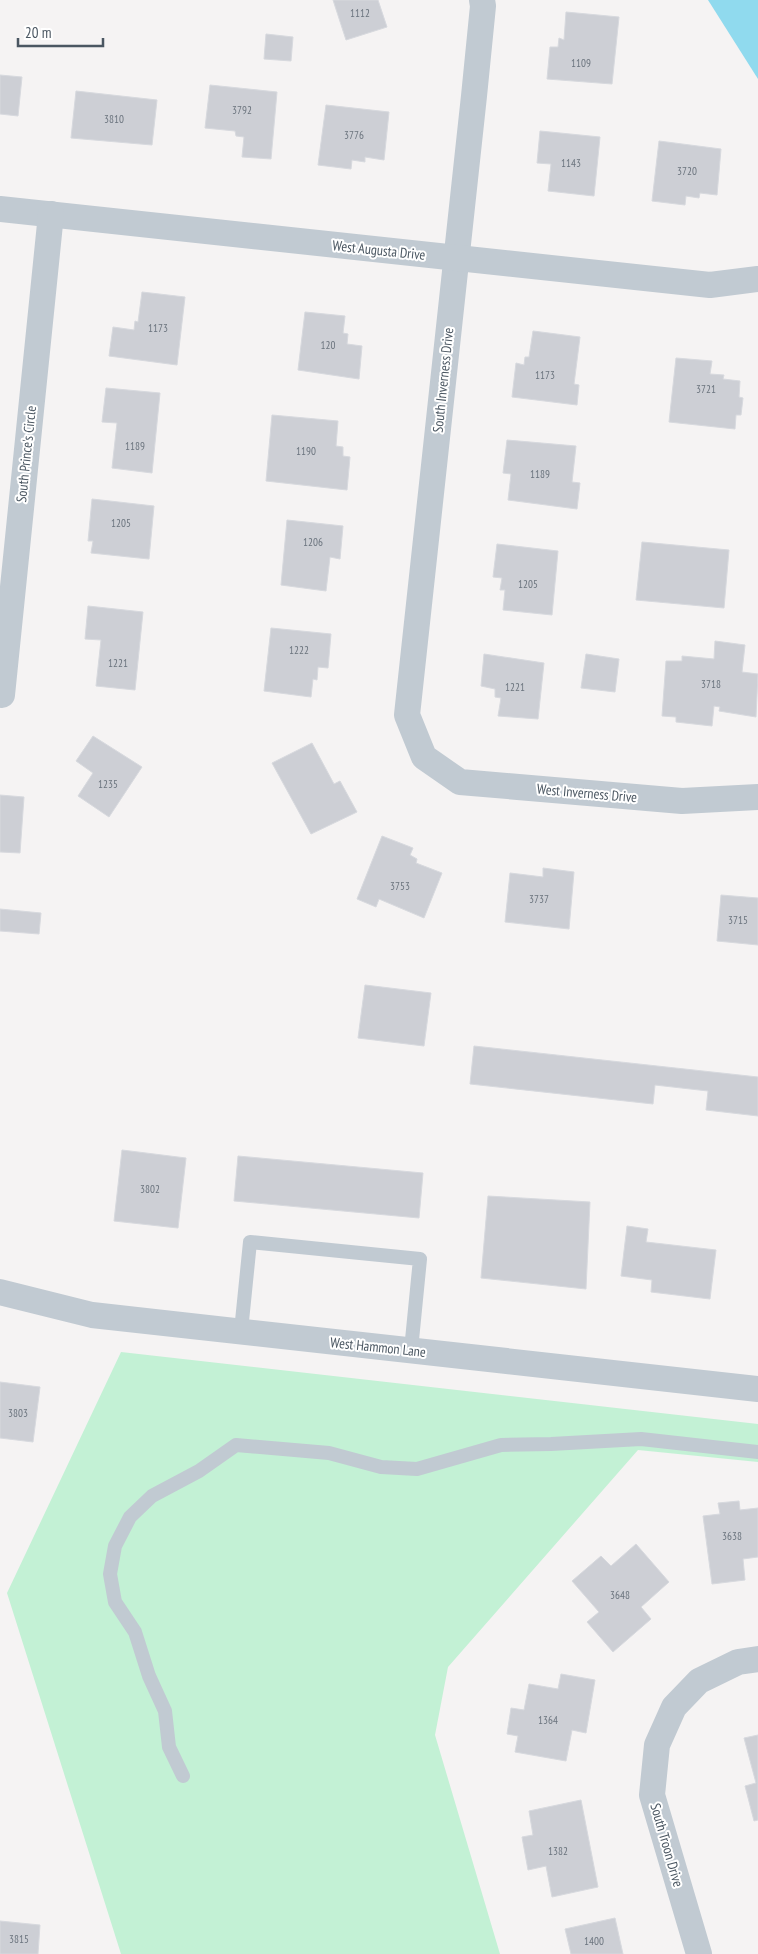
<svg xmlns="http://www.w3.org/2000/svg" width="758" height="1954" font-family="'PT Sans Narrow',sans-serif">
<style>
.green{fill:#c3f1d5}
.water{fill:#90daee}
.building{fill:#cdcfd5;stroke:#d7d9de}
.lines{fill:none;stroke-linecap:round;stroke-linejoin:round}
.lane{stroke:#c1cad2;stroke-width:14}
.street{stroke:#c1cad2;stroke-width:26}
.labels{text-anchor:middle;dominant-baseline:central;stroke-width:4;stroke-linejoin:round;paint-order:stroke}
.number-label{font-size:11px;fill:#6b747e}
.street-label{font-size:14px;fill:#4a5661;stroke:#fff}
</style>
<rect width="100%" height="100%" fill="#f5f3f3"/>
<!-- green -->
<polygon class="green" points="121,1352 758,1424 758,1462 638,1450 448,1667 435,1735 500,1954 121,1954 7,1593"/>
<!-- water -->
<polygon class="water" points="708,0 758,0 758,79"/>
<!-- building -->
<g class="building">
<polygon points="333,0 378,0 387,27 346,40"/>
<polygon points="566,12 619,17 612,84 547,79 550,47 558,47 559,38 564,40"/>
<polygon points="266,34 293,37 291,61 264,59"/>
<polygon points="0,75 22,77 18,116 0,114"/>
<polygon points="210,85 277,92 271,159 242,157 244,137 236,136 235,131 205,128"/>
<polygon points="76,91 157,100 152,145 71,138"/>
<polygon points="326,105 389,112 384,160 365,157 365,162 352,160 351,169 318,165"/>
<polygon points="540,131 600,137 594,196 548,191 551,164 537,163"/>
<polygon points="659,141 721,149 717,195 700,193 699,198 686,196 685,205 652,201"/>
<polygon points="142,292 185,297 177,365 109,356 113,327 134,330 135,321 138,322"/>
<polygon points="305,312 345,316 343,333 348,334 347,344 362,346 359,379 298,370"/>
<polygon points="533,331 580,337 574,384 579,385 577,405 512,397 516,363 524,365 525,357 529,357"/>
<polygon points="676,358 712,361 710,374 724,375 723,379 740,381 739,397 743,398 741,415 736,415 735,429 669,422"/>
<polygon points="106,388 160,393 152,473 112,468 117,423 102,422"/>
<polygon points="272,415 338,421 336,446 343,447 343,456 350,457 347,490 266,481"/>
<polygon points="507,440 576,446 572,482 580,483 577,509 508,500 511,474 503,473"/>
<polygon points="92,499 154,506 149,559 91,553 93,541 88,541"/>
<polygon points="287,520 343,526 340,559 330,557 326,591 281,585"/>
<polygon points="642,542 729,550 724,608 636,600"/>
<polygon points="497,544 558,551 552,615 503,610 505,590 500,590 502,578 493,577"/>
<polygon points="88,606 143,612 135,690 96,686 101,640 85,639"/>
<polygon points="271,628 331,634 328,668 318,667 317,680 313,679 311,697 264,691"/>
<polygon points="715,641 745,645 742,672 758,674 756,717 719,711 720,707 714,706 712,726 676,722 676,717 662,716 666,661 682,661 682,656 714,659"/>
<polygon points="484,654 544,663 538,719 498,716 501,698 495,697 495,689 481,686"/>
<polygon points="586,654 619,659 615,692 581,688"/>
<polygon points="93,736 142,767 109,817 78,796 93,773 76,761"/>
<polygon points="312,743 334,784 340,781 357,812 311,834 272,763"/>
<polygon points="0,795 24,797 20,853 0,852"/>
<polygon points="382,836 413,848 410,855 417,859 416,863 442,873 424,918 379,899 376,907 357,899"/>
<polygon points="543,868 574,872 569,929 505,922 510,873 543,877"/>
<polygon points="721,895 758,898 758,945 717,941"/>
<polygon points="0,909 41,913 39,934 0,931"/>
<polygon points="365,985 431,993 424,1046 358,1038"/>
<polygon points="474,1046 758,1077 758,1116 706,1110 708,1091 655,1085 653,1104 470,1084"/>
<polygon points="122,1150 186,1158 178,1228 114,1221"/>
<polygon points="238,1156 423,1173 419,1218 234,1201"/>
<polygon points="488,1196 590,1202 586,1289 481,1278"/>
<polygon points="627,1226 648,1229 646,1242 716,1250 710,1299 651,1292 652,1280 621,1276"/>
<polygon points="0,1382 40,1387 33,1442 0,1438"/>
<polygon points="739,1501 740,1510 758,1508 758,1557 743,1559 745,1580 712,1584 703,1516 720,1514 718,1503"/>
<polygon points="636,1544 669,1582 641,1607 651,1619 613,1652 587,1622 599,1612 572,1581 601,1556 611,1566"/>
<polygon points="561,1674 595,1680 586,1733 572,1730 566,1761 515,1752 518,1736 507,1734 511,1708 524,1710 529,1684 558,1689"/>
<polygon points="758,1735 758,1820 754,1821 745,1786 756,1783 744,1738"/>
<polygon points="581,1800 598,1887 552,1897 546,1866 528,1870 522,1837 533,1835 529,1811"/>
<polygon points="615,1918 623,1954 571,1954 565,1929"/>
<polygon points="0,1921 40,1925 38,1954 0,1954"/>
</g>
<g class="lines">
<!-- lane -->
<g class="lane">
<polyline points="241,1331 250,1242 420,1259 411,1350"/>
<polyline points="183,1776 169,1747 165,1711 149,1676 135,1632 115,1602 110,1574 115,1546 130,1517 152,1496 199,1471 236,1445 329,1453 381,1467 417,1469 501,1445 551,1444 641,1439 758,1452"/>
</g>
<!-- street -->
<g class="street">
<polyline points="482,0 483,6 474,96 407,715 424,757 460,782 682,801 758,797"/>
<polyline points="0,209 710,285 758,279"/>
<polyline points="2,695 51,214"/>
<polyline points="0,1292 92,1315 758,1389"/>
<polyline points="699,1954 652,1795 657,1745 674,1707 699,1681 738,1662 758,1659"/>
</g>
</g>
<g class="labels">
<!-- number labels -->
<g class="number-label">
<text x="360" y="13">1112</text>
<text x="581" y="63">1109</text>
<text x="242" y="110">3792</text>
<text x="114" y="119">3810</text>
<text x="354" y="135">3776</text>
<text x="571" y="163">1143</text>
<text x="687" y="171">3720</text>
<text x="158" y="328">1173</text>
<text x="328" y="345">120</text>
<text x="545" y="375">1173</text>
<text x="706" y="389">3721</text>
<text x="135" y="446">1189</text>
<text x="306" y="451">1190</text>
<text x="540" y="474">1189</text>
<text x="121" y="523">1205</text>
<text x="313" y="542">1206</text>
<text x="528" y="584">1205</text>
<text x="299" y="650">1222</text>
<text x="118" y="663">1221</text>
<text x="711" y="684">3718</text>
<text x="515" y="687">1221</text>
<text x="108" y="784">1235</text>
<text x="400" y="886">3753</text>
<text x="539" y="899">3737</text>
<text x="738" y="920">3715</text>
<text x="150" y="1189">3802</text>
<text x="18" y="1413">3803</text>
<text x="732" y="1536">3638</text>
<text x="620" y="1595">3648</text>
<text x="548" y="1720">1364</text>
<text x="558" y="1851">1382</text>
<text x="19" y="1939">3815</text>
<text x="594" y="1941">1400</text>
</g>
<!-- street labels -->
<g class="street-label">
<text transform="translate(379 250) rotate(6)">West Augusta Drive</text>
<text transform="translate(443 380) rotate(-84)">South Inverness Drive</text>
<text transform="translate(26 454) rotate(-84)">South Prince's Circle</text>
<text transform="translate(587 793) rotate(5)">West Inverness Drive</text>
<text transform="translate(378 1347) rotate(6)">West Hammon Lane</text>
<text transform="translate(667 1845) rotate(74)">South Troon Drive</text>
</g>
</g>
<!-- scale -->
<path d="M18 38v8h85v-8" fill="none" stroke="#4a5661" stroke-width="2.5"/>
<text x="25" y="38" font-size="15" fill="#4a5661" stroke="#ffffff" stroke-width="4" paint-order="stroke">20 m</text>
</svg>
